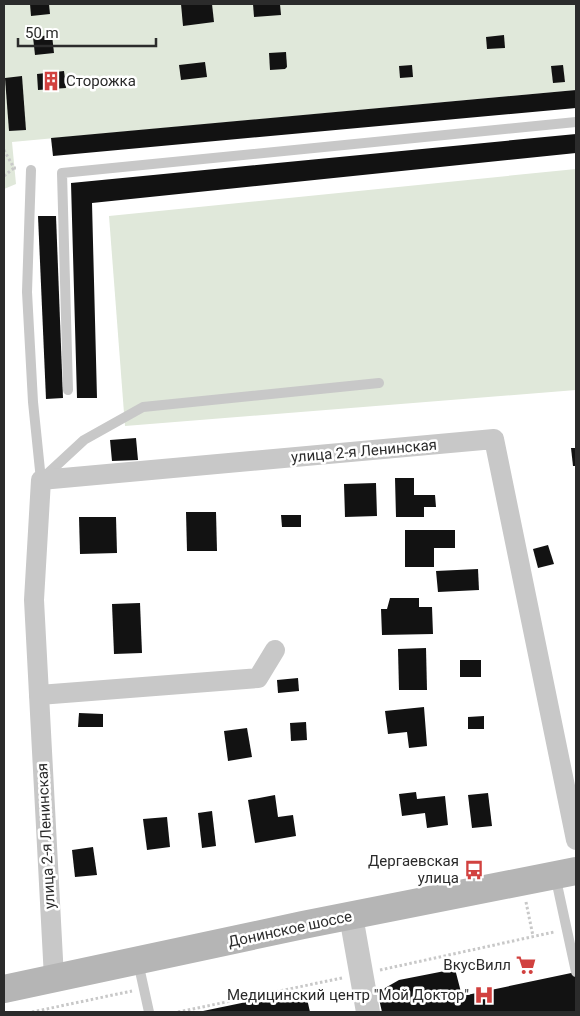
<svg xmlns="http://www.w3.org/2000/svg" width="580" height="1016" font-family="Roboto,sans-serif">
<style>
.green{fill:#e0e8da}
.building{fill:#121212}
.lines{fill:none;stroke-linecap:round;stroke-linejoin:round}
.path{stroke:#c8c8c8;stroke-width:3;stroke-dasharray:2.5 2.5;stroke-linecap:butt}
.service{stroke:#c8c8c8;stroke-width:10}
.minor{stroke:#c8c8c8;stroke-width:20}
.tertiary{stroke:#c8c8c8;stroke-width:24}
.secondary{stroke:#b5b5b5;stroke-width:28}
.labels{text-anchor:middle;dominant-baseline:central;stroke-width:5;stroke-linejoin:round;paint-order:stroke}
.poi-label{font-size:15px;fill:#2b2b2b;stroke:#fff;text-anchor:end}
.street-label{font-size:15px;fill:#2b2b2b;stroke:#fff}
</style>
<rect width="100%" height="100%" fill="#fff"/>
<!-- green -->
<g class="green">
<polygon points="4,4 575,4 576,90 12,142 16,184 4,189"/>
<polygon points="576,169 576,390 125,426 109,216"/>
</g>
<!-- building -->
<g class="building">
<polygon points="30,4 49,4 50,14 31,16"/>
<polygon points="181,4 212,4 214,22 183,26"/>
<polygon points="253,4 280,4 281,15 254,17"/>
<polygon points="52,35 54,53 35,55 33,37"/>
<polygon points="504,35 505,48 487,49 486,37"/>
<polygon points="286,52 287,67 285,69 270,70 269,53"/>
<polygon points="205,62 207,77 181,80 179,65"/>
<polygon points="412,65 413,77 400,78 399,66"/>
<polygon points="563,65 565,82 553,83 551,66"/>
<polygon points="64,71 66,88 38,90 37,74"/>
<polygon points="22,76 26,130 9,131 5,78"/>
<polygon points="576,90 576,108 53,156 51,138"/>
<polygon points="576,134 576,153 92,203 97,398 77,398 71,183"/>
<polygon points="38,216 56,216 63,398 46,399"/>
<polygon points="136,438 138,460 112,461 110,440"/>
<polygon points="571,448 576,448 576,466 573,466"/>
<polygon points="395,478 414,478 414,495 435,495 436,507 424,507 424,517 396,517"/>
<polygon points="376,483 377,516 345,517 344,484"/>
<polygon points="186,512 216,512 217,551 187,551"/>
<polygon points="281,515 301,515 301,527 282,527"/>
<polygon points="79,517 116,517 117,553 80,554"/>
<polygon points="405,530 455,530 455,548 434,548 434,567 405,567"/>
<polygon points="548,545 554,564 538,568 533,549"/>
<polygon points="478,569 479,590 438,592 436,571"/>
<polygon points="390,598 419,598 419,607 432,607 433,634 382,635 381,609 387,609"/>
<polygon points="140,603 142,653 114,654 112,604"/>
<polygon points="426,648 427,690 399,690 398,649"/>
<rect x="460" y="660" width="21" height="17"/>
<polygon points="298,678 299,691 278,693 277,680"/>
<polygon points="424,707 427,746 409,748 407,732 388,734 385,711"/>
<polygon points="79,713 103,714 103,727 78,727"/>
<polygon points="484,716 484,729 468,729 468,717"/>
<polygon points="306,722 307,740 291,741 290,723"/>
<polygon points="247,728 252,757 228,761 224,731"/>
<polygon points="416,792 417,799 445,796 448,825 427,828 425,813 402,816 399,794"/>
<polygon points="488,793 492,826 472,828 468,795"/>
<polygon points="275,795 278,817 293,815 296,836 255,843 248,800"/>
<polygon points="212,811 216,846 202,848 198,813"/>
<polygon points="167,817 170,847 147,850 143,819"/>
<polygon points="93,847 97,875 75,877 72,850"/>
<polygon points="455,969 462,996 576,972 576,1012 382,1012 379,999 385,988 399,980"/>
<polygon points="305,990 310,1012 204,1012 203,1011"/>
</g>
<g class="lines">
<!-- path -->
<g class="path">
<polyline points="4,150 14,168 18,168"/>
<polyline points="4,176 14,168"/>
<polyline points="526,902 533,936"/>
<polyline points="380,970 554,932"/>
<polyline points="32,1012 132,991"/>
<polyline points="178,1012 342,978"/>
</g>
<!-- service -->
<g class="service">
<polyline points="31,170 27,292 33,402 41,480"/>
<polyline points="68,390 62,173 576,122"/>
<polyline points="44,477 84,440 143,407 379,383"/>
<polyline points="555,875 576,972"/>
<polyline points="138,962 149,1012"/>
</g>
<!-- minor -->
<g class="minor">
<polyline points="39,695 258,678 275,650"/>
<polyline points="54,978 34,600 41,480 494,439 576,840"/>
</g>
<!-- tertiary -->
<polyline class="tertiary" points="351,916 368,1012"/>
<!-- secondary -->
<polyline class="secondary" points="4,989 303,925 576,871"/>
</g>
<!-- icons -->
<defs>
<symbol id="building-bare" viewBox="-9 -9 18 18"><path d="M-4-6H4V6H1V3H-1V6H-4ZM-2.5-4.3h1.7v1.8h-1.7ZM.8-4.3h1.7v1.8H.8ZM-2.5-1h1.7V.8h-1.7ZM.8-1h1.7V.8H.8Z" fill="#d1413f" stroke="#fff" stroke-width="2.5" paint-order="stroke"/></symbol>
<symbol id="bus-bare" viewBox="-9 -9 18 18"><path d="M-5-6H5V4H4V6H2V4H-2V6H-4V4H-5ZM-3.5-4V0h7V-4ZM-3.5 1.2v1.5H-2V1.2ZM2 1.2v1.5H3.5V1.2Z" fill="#d1413f" stroke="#fff" stroke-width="2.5" paint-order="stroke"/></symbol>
<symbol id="supermarket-bare" viewBox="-9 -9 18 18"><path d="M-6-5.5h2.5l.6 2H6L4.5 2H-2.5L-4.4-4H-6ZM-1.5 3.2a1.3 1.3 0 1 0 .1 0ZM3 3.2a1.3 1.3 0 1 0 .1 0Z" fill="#d1413f" stroke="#fff" stroke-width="2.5" paint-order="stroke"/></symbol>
<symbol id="hospital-bare" viewBox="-9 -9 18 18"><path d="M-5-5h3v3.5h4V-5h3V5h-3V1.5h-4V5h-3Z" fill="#d1413f" stroke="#fff" stroke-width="2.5" paint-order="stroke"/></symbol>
</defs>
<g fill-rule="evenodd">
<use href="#building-bare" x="37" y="67" width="28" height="28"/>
<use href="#bus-bare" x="460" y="856" width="28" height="28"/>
<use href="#supermarket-bare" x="512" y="951" width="28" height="28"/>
<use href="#hospital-bare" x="470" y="981" width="28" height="28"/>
</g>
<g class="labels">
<!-- poi labels -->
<g class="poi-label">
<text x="66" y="81" text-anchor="start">Сторожка</text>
<text x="459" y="861">Дергаевская<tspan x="459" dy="17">улица</tspan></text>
<text x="511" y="965">ВкусВилл</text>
<text x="469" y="995">Медицинский центр "Мой Доктор"</text>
</g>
<!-- street labels -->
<g class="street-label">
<text transform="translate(364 451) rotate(-5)">улица 2-я Ленинская</text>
<text transform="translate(46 836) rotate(-93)">улица 2-я Ленинская</text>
<text transform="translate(290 929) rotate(-12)">Донинское шоссе</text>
</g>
</g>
<!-- border -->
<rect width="580" height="1016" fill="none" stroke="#2b2b2b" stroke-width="10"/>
<!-- scale -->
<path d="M18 38v8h138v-8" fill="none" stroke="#2b2b2b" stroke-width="2.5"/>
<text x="25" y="38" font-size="15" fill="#2b2b2b" stroke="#ffffff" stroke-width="4" paint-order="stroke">50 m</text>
</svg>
